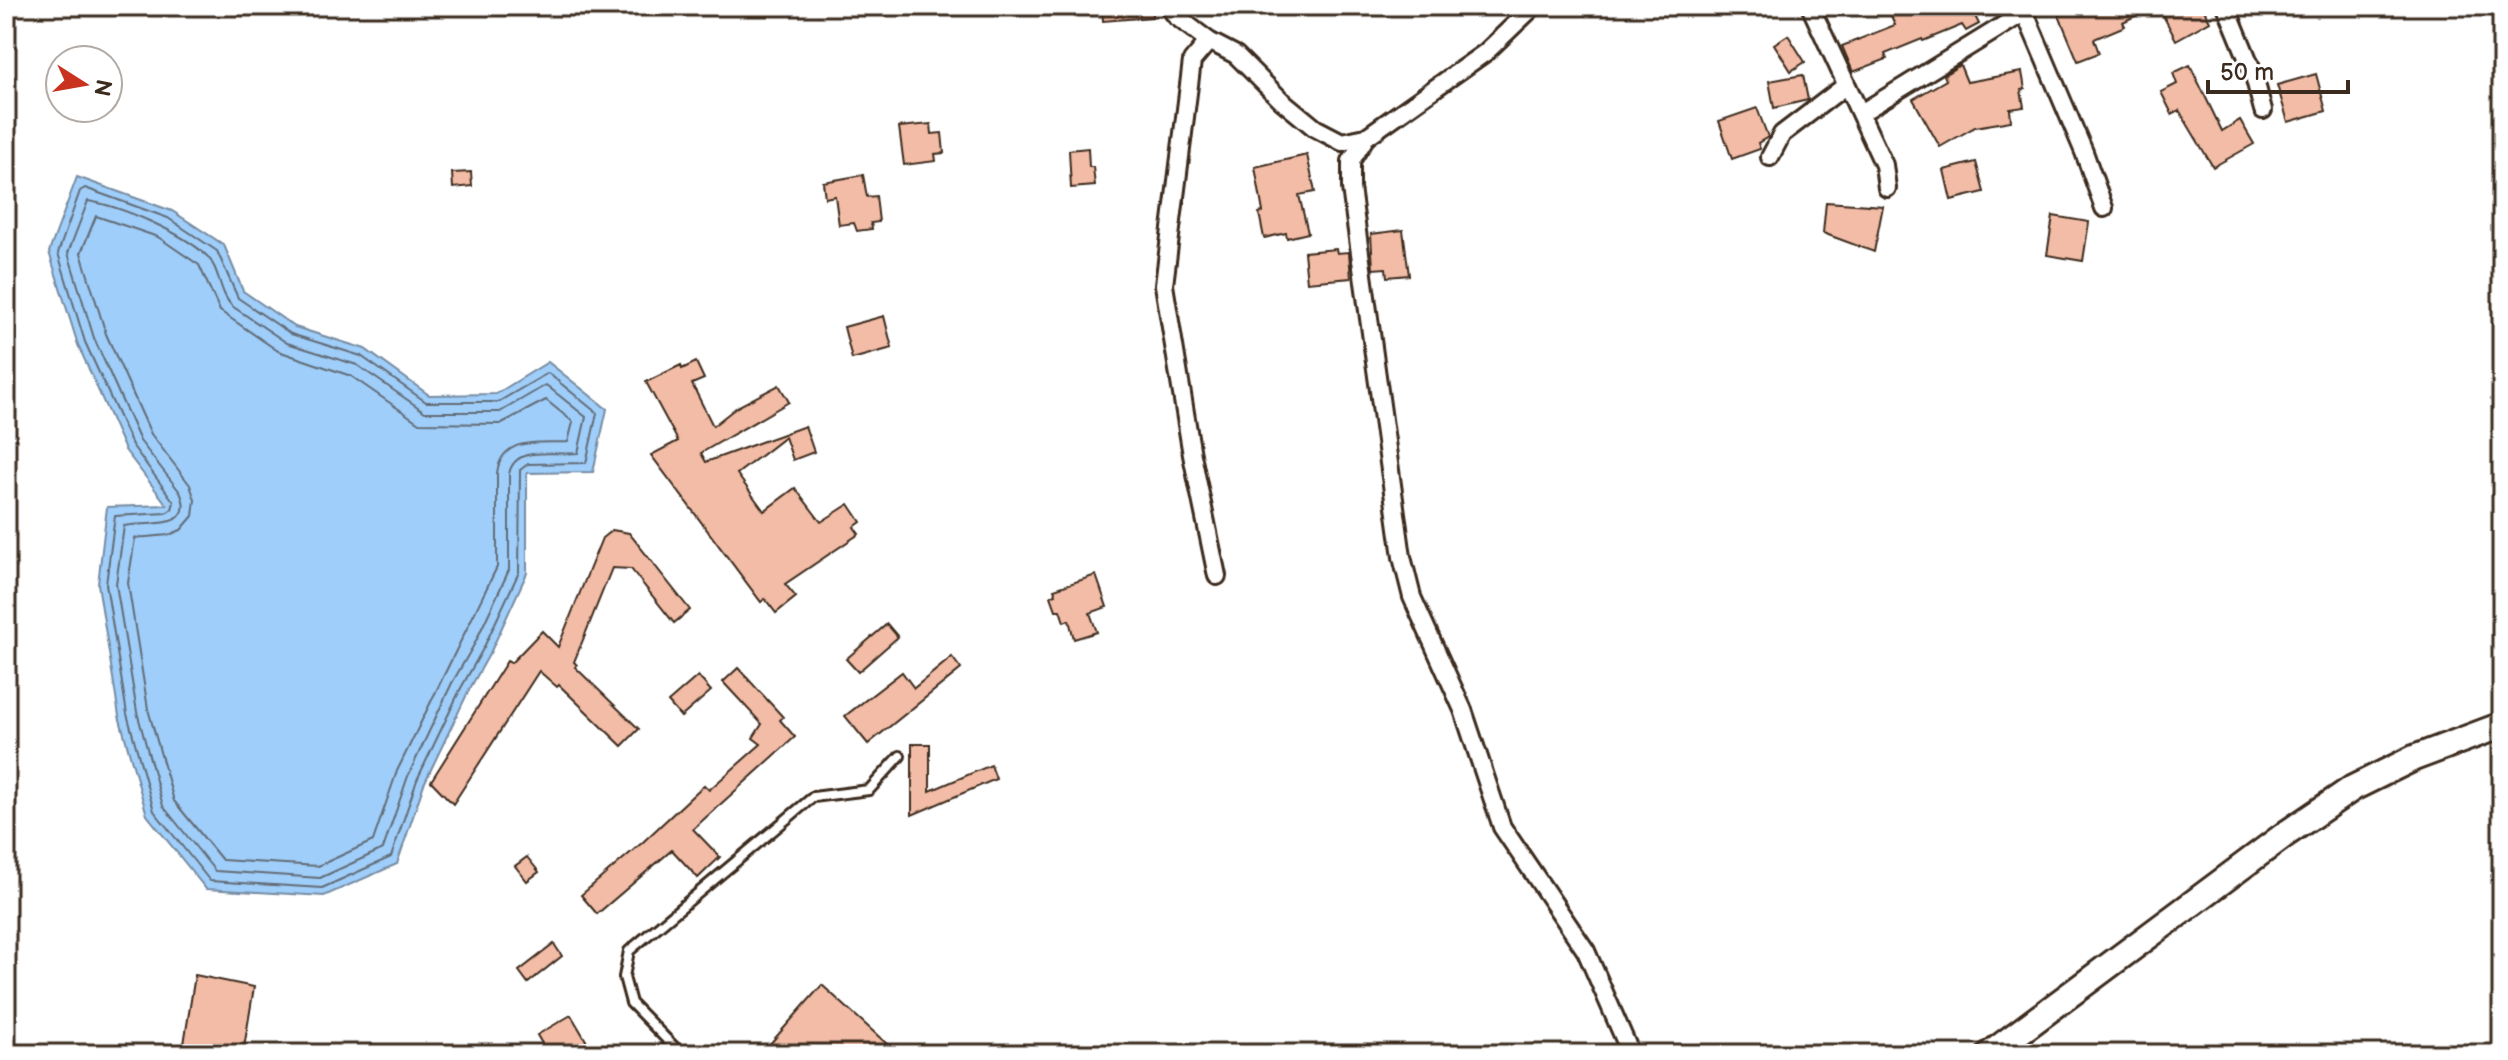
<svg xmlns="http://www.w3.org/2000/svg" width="2508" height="1060" font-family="'Balsamiq Sans',sans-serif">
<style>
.water{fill:#9fcefa;stroke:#778ca2;stroke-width:2}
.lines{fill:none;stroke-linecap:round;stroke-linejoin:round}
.shore{stroke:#636c76;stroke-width:2}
.building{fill:#f2bca6;stroke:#3b2a1e;stroke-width:2}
.lane-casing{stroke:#3b2a1e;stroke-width:14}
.street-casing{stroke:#3b2a1e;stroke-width:22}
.secondary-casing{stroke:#3b2a1e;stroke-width:30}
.lane{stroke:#fff;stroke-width:8}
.street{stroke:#fff;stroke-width:16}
.secondary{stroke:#fff;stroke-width:24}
</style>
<rect width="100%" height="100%" fill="#fff"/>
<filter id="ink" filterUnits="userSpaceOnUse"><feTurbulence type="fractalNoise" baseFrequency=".0125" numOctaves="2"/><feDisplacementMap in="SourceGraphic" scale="16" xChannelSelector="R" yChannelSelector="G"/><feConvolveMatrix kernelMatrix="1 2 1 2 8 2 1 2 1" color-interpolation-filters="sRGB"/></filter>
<g filter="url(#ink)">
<!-- water -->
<polygon class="water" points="77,177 172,211 224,245 243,291 295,327 365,349 429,395 496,394 548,362 607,409 593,472 527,473 527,573 491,651 468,692 424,784 397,864 324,896 206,889 147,815 119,716 98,584 107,507 167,505 125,450 78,345 49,252"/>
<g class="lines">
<!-- shore -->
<g class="shore">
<polygon points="85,188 168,218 217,251 238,298 291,334 361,356 426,402 498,402 548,373 597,413 586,463 528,464 520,470 519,572 484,647 461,688 417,780 391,857 322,888 210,881 154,811 127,714 106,584 115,516 166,513 172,509 174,502 132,445 85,342 58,253 80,191"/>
<path d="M88,201C121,206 183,233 207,256C220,269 219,293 232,306L287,343L357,365L425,412H500L546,385L586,417L578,453C555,456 515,444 509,474V570L475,643L452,683L408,776L383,849L320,878L215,871L163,806L137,712L116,584L124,526C144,521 198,532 180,492L140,441L94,338L68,253Z"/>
<path d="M96,216L158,237L199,265L220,311L278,351L351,376L419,423L500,424L546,400L573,422L568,442C539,444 502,435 497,473V567L397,771L373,841L318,866L222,860L174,801L148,709L128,583L135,538L169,535L181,530L193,516L195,500L190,485L151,434L106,334L81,253Z"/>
</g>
</g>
<!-- building -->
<g class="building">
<polygon points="1102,6 1152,6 1152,17 1103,21"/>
<polygon points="1887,6 1970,6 1979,24 1966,31 1962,25 1923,41 1922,39 1885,54 1887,59 1853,72 1842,46 1895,25"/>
<polygon points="2055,6 2155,6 2123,22 2125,26 2094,39 2099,53 2078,61"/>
<polygon points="2158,6 2202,6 2210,21 2176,40"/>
<polygon points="1788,35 1805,62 1791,71 1774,44"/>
<polygon points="1960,65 1967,82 2022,72 2025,89 2021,90 2024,107 2010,109 2011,121 1975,127 1940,147 1913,99 1946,80 1944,75"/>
<polygon points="2190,65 2222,131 2240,120 2254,144 2213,167 2179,110 2172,114 2161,92 2177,84 2173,73"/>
<polygon points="2316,74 2326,111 2288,122 2277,85"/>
<polygon points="1803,75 1808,100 1774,108 1769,81"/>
<polygon points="1757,108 1768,137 1758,143 1760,149 1732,159 1719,121"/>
<polygon points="931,124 932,134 942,133 944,153 935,154 936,161 904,165 899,127"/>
<polygon points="1088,148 1089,167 1093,167 1095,186 1071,188 1069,150"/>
<polygon points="1307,155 1315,192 1299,195 1308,233 1287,238 1286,233 1264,238 1259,213 1263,212 1255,167"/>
<polygon points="1976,162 1984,192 1951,200 1944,170"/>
<polygon points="471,172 472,186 453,188 452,173"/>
<polygon points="863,175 867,197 876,196 879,222 871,223 872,229 857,231 854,223 839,225 835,196 825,198 823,182"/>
<polygon points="1826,202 1883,206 1874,252 1823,233"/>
<polygon points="2053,216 2089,222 2083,261 2047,255"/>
<polygon points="1403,230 1409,275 1387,277 1386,268 1373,269 1371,234"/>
<polygon points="1336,249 1337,253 1349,252 1351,278 1307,282 1304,252"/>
<polygon points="884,316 892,348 852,359 844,327"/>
<polygon points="696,362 704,379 692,384 713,426 737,407 779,385 789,402 701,453 706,462 805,426 814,452 793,460 785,437 737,474 764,511 795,488 821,522 849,504 861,522 854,527 859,534 785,584 796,597 776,613 765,599 761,602 651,455 678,441 646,382 681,365 682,369"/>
<polygon points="612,530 629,533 690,610 674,623 631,569 612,568 574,662 577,665 575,667 639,729 622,746 559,685 557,687 539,671 453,804 431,781 507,661 511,663 542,631 558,647 602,538"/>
<polygon points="1096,575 1107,607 1090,613 1097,632 1074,639 1069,620 1064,622 1060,610 1056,610 1051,596 1056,594 1054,589"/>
<polygon points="887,624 898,637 858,672 846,659"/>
<polygon points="952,657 961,669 868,744 845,716 902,672 914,688"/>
<polygon points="738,668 783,717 780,720 795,737 693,829 720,857 698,878 672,850 597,914 581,895 643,842 704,785 709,790 761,744 753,738 762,724 723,682"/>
<polygon points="698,676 711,691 681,717 668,702"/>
<polygon points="912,744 930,744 930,791 991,765 996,779 912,815"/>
<polygon points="527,857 539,872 527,881 515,866"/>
<polygon points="554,944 562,956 528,983 519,971"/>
<polygon points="195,975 254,987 243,1054 211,1054 212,1048 184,1044"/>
<polygon points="822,985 898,1054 774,1054 769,1045"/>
<polygon points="571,1015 594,1054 548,1054 537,1035"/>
</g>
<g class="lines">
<defs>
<polyline id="lane" points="681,1054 631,1003 624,977 629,951 813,797 869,790 900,756"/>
<g id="street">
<polyline points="1168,6 1177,17 1209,41 1236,55 1281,100 1315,128 1342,142 1366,137 1486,52 1534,6"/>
<polyline points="1810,6 1884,165 1887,188"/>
<polyline points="2022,6 2084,152 2104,208"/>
<polyline points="2226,6 2253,72 2263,110"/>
<polyline points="1209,41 1192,61 1164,285 1192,455 1217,576"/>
<polyline points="1861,113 2025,12"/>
<polyline points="1366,137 1351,161 1351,188 1402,557 1412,597 1463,710 1502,827 1586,951 1631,1054"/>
<polyline points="1770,157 1782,134 1845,86"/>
</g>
<polyline id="secondary" points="1990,1054 2287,833 2353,788 2414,758 2502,725"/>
</defs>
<!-- lane casing -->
<use href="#lane" class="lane-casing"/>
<!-- street casing -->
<use href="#street" class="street-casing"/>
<!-- secondary casing -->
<use href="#secondary" class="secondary-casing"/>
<!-- lane -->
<use href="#lane" class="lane"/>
<!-- street -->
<use href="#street" class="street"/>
<!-- secondary -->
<use href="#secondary" class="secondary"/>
</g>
</g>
<!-- margin -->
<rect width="2508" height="1060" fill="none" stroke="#fff" stroke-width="32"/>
<rect x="16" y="16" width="2476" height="1028" fill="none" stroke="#3b2a1e" stroke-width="3" filter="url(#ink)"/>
<!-- north arrow -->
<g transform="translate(84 84) rotate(101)"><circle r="38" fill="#ffffff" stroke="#b1aaa5" stroke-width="2"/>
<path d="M0-6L14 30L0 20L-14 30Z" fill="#c8321e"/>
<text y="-12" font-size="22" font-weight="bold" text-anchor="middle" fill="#3b2a1e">N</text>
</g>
<!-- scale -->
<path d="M2208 80v12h140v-12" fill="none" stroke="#3b2a1e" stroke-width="4"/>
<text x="2220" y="80" font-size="24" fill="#3b2a1e" stroke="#ffffff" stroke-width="6" paint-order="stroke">50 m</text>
</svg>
